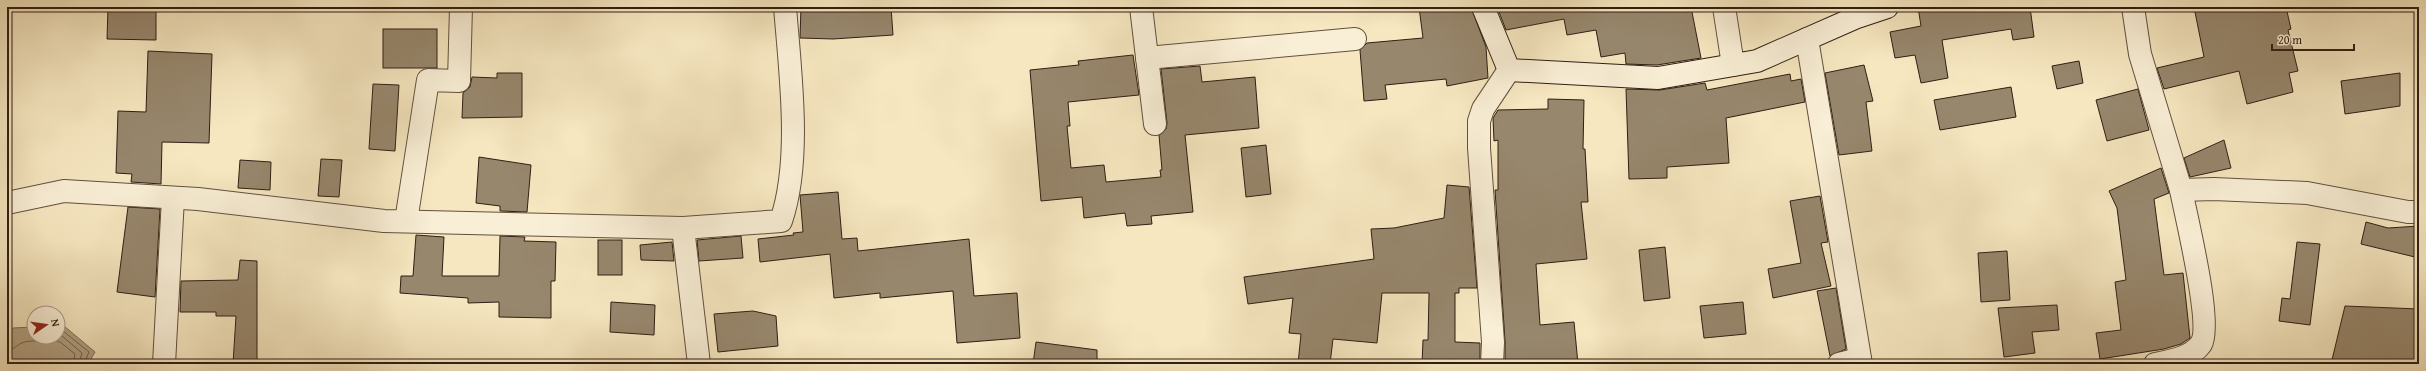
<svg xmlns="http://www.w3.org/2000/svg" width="2426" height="371" font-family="'Gentium Book Plus',serif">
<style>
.water{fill:#b3a385;stroke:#7f6e57}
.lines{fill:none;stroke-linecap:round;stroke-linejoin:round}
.shore{stroke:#72604c;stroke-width:1}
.building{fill:#97876d;stroke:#301e13}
.street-casing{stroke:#62503e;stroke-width:24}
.secondary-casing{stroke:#301e13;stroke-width:24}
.street{stroke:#f9efd6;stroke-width:22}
.secondary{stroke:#f9efd6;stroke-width:22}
</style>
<rect width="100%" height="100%" fill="#f6e7c0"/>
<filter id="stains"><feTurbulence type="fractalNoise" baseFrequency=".005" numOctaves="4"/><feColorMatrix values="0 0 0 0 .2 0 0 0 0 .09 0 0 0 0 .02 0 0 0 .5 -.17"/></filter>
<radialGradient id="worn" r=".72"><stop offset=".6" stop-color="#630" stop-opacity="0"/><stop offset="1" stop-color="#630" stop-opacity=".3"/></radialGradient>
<!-- water -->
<polygon class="water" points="64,326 95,352 88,364 7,364 7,338 13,328 34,327 34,337 58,337 58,327"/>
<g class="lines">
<!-- shore -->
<g class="shore">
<polyline points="58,330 63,331 89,352 84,364"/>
<polyline points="58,335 62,336 82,353 79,364"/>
<polyline points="48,337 60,342 75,354 73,364"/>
<path d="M7,350C15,350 16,345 22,343C30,339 37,344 45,337"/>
</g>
</g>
<!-- building -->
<g class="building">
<polygon points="108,7 156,7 156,40 107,39"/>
<polygon points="801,7 891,7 893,35 833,39 800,38"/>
<polygon points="1419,7 1471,7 1486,47 1488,78 1447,86 1446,79 1385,85 1387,99 1364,101 1360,50 1367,43 1423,38"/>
<polygon points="1497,7 1691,7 1701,58 1657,65 1626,64 1625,53 1601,57 1596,30 1567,35 1564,19 1506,30"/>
<polygon points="1918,7 2030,7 2034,37 2013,40 2011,29 1942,40 1948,78 1921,83 1915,55 1895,58 1890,32 1921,26"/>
<polygon points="2194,7 2286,7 2291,29 2288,30 2298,71 2289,73 2293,92 2247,104 2239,71 2164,89 2157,68 2204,57"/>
<rect x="383" y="29" width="54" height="39"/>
<polygon points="148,51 212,54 209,143 162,142 161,184 131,182 132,174 116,173 118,111 146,112"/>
<polygon points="1133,55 1139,95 1068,102 1070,126 1067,126 1071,168 1104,165 1106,182 1161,177 1160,170 1162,170 1159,135 1166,129 1167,123 1161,69 1200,66 1202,82 1255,77 1259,128 1185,135 1193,212 1151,216 1152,224 1127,226 1125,213 1084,218 1082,197 1041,201 1030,70 1079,65 1078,61"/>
<polygon points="2079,61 2083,83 2057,89 2052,66"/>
<polygon points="1864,65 1873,101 1866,102 1872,151 1839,155 1825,73"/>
<polygon points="497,73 522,73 522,117 462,118 463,93 470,87 472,77 497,78"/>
<polygon points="2400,73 2400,106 2345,114 2341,81"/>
<polygon points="1790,74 1791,81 1801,79 1805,102 1726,118 1729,163 1667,167 1667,178 1629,179 1626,89 1660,90 1705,83 1707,90"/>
<polygon points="373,84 399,85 395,151 369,149"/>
<polygon points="2011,87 2016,117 1940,130 1934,100"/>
<polygon points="2138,89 2149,130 2107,141 2096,100"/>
<polygon points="1548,99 1584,100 1583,149 1585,149 1588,202 1581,202 1587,259 1536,264 1540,325 1574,322 1578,364 1505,364 1505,341 1495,190 1498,190 1498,140 1494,141 1493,118 1498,110 1548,109"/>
<polygon points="2224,140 2231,168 2190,177 2184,158"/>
<polygon points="1266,145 1271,194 1246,197 1241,148"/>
<polygon points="479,157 531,165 527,212 500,211 500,206 476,203"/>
<polygon points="321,159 342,160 339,197 318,196"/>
<polygon points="240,160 271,162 270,190 238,188"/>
<polygon points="2161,168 2169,193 2154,199 2164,275 2183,273 2190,338 2181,344 2164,349 2100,359 2096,333 2121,330 2115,282 2126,280 2117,208 2109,191"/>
<polygon points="1447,185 1469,187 1477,288 1459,288 1459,293 1455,293 1455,342 1480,343 1480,364 1422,364 1423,340 1428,340 1429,293 1382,293 1377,343 1333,339 1330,364 1298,364 1301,334 1289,333 1293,298 1248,304 1244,277 1374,259 1371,229 1394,228 1444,218"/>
<polygon points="838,192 842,239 857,238 858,251 969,239 974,296 1017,293 1020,338 957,343 953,291 880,298 880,293 834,298 830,254 760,262 758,239 794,235 793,233 803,232 800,195"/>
<polygon points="1820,196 1828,242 1821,243 1831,286 1773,298 1768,269 1801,263 1790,201"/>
<polygon points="128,207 160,209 155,297 117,292"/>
<polygon points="2366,222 2388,228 2419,226 2419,258 2361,244"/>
<polygon points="416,235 444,237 442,276 499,276 500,236 525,237 524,241 556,242 555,281 551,281 551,318 499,317 499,302 468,303 468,298 400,293 401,276 413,276"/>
<polygon points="741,236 743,258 699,261 697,240"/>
<rect x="598" y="240" width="24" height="35"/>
<polygon points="672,242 674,261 641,260 640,245"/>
<polygon points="2297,242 2320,244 2310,325 2279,321 2282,298 2290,299"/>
<polygon points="1665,247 1670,298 1644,301 1639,250"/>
<polygon points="2007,251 2010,300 1981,302 1978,253"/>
<polygon points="240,260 257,261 257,364 233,364 236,316 216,316 216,312 180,312 181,281 238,280"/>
<polygon points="1836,288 1846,349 1830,356 1817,291"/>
<polygon points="611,302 655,305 654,335 610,332"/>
<polygon points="1743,302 1746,334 1704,338 1700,306"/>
<polygon points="2057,305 2059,330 2032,332 2035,353 2004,357 1998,308"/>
<polygon points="2345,306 2419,309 2419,364 2331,364"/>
<polygon points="753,311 776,316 778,346 718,352 714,314"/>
<polygon points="1036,342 1097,350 1097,364 1033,364"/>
</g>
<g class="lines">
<defs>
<g id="street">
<polyline points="1141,7 1155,124"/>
<polyline points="1724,7 1733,65"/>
<polyline points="2133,7 2140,54 2181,190 2214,189 2307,193 2408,212 2419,212"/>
<polyline points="1807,39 1861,364"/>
<polyline points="1147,58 1355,39"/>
<polyline points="7,203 64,191 198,199 384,221 683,228"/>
<polyline points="406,221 428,80 459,81 461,7"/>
<polyline points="164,364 173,198"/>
<path d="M699,364L683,228L781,221C802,160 790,71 785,7"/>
<polyline points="1492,364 1493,342 1479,148 1479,121 1483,109 1509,70"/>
<polyline points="1839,364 1859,359"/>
<path d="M2155,364C2170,361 2191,358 2201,344C2213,325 2186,216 2181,190"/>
</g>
<polyline id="secondary" points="1483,7 1509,70 1658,78 1757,61 1857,17 1887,7"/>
</defs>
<!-- street casing -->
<use href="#street" class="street-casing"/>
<!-- secondary casing -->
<use href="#secondary" class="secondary-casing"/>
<!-- street -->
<use href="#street" class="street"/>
<!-- secondary -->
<use href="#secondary" class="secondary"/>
</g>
<!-- margin -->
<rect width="2426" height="371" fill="none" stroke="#f6e7c0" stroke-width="24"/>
<rect x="8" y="8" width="2410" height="355" fill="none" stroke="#301e13" stroke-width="2"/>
<rect x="12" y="12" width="2402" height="347" fill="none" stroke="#301e13"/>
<!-- north arrow -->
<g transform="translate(46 325) rotate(77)"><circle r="19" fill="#f9efd6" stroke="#a99b88"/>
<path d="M0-3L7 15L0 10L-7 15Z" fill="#8f2418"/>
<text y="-6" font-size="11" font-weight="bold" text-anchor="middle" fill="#301e13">N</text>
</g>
<!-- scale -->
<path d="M2272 44v6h82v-6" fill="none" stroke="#301e13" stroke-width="2"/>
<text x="2278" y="44" font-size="12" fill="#301e13" stroke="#f9efd6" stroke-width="3" paint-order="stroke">20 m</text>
<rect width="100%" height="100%" filter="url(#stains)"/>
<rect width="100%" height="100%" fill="url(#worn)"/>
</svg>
